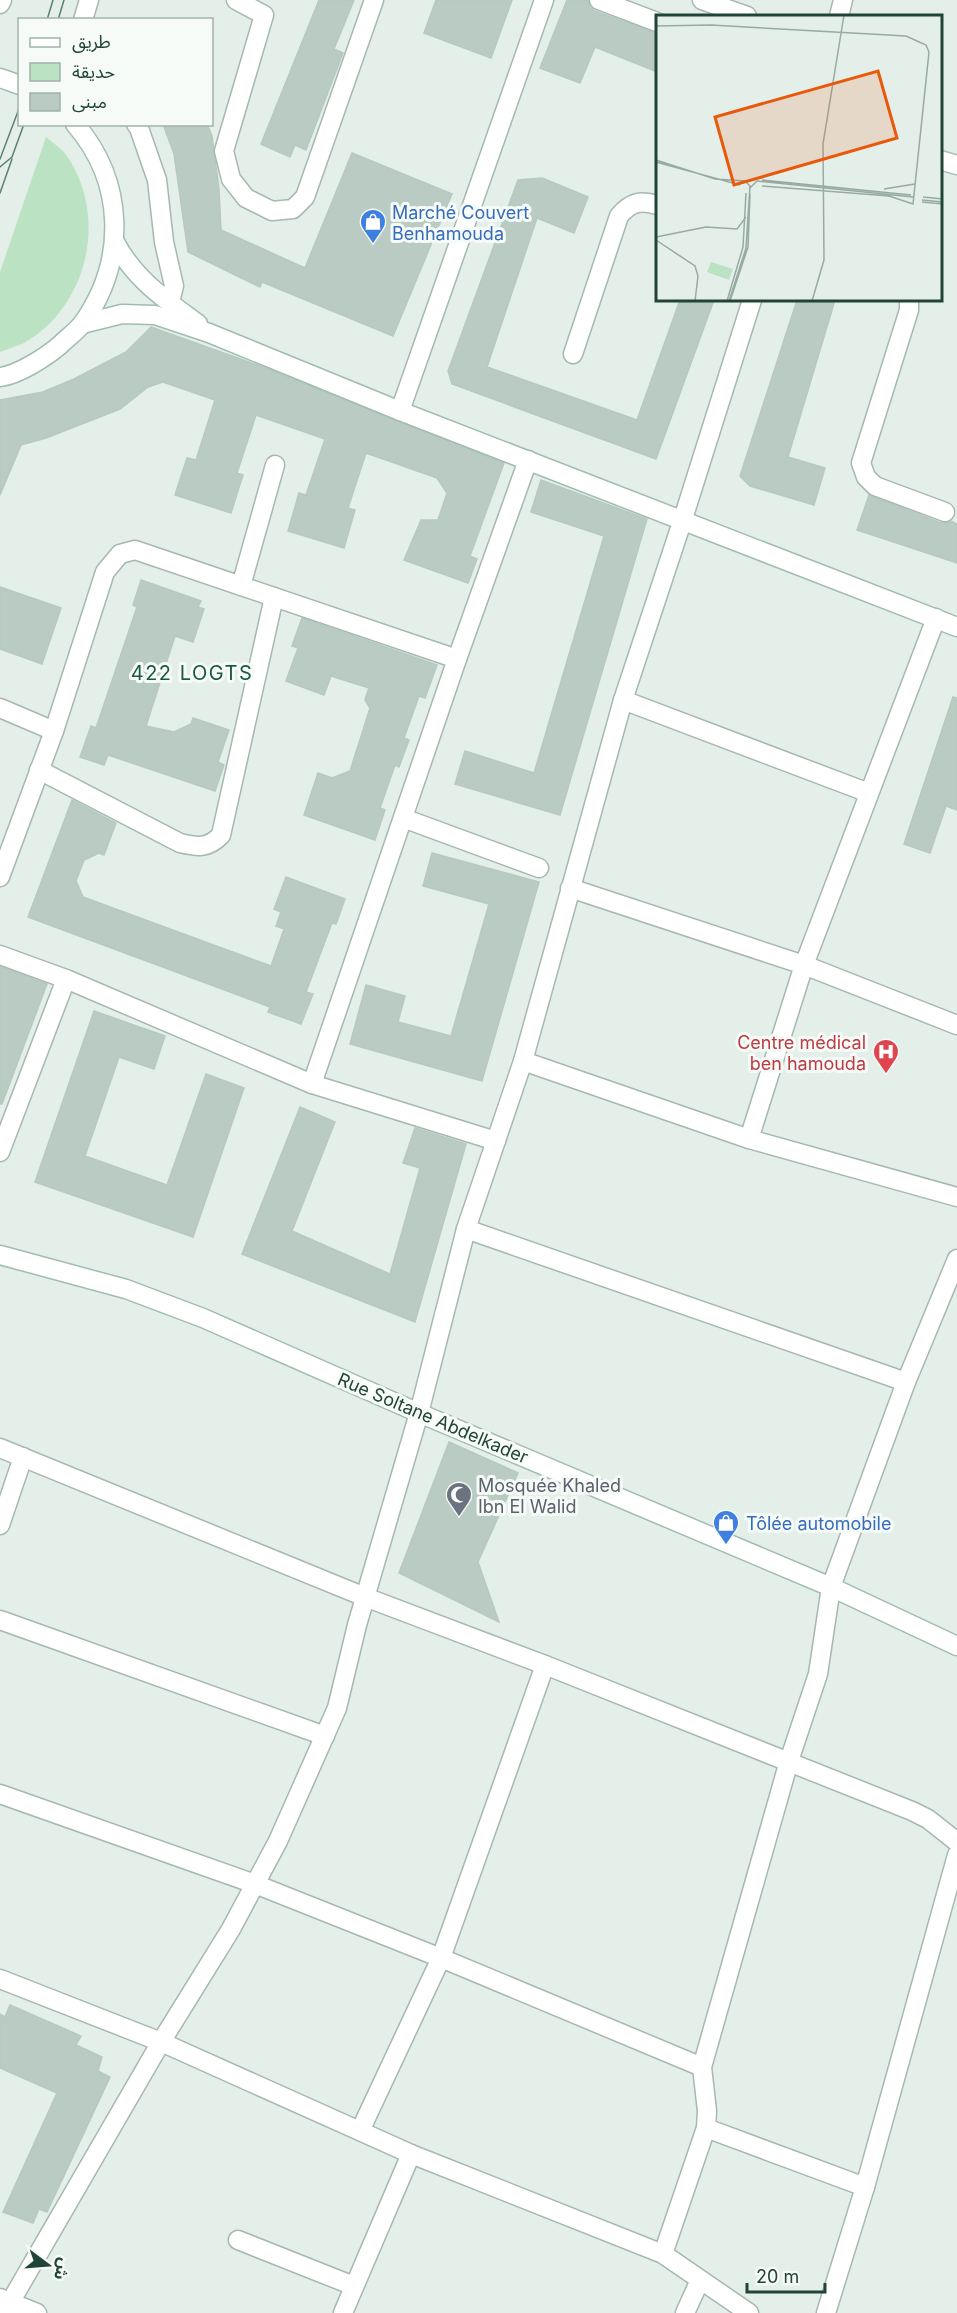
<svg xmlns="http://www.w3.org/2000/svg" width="957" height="2313" font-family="Inter,'Noto Sans Arabic',sans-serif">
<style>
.green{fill:#bbe3c3}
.building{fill:#b9cbc2;stroke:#b6cac0;stroke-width:1.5}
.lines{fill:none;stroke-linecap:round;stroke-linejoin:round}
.street-casing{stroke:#a6b8b1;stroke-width:21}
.secondary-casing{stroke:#a1bcb1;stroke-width:21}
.street{stroke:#fff;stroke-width:18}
.secondary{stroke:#fff;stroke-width:18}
.tram{stroke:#5c7f73;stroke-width:1.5}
.labels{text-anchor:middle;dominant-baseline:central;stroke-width:6;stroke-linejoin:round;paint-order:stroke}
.shop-label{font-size:18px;fill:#366cbe;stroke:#f6fbf8;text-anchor:start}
.health-label{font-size:18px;fill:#be3a42;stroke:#f6fbf8;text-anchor:end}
.street-label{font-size:18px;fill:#214438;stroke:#f6fbf8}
.worship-label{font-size:18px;fill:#5b616d;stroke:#f6fbf8;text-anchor:start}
.neighbourhood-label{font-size:20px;letter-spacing:1.5px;fill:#1a5944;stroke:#f6fbf8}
.inset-road{fill:none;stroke:#96aba3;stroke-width:1.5}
.view{fill:#e8590c;fill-opacity:0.15;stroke:#e8590c;stroke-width:3}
.inset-edge{fill:none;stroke:#214438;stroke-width:3}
</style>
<rect width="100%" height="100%" fill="#e4efea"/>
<!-- green -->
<path class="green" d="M46,137C52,142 59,147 64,152C110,213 89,308 22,344C15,347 7,349 0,352V272Z"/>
<!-- building -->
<g class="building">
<polygon points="319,0 354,0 334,49 343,53 306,150 295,145 290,157 261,144"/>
<polygon points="436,0 512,0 491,58 424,33"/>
<polygon points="567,0 588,0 590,7 595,11 657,33 657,72 595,47 580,83 540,68"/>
<polygon points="163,124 207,124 212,136 219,189 221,230 305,268 352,153 452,194 393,336 262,282 260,287 188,252 174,154"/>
<polygon points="542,178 588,197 574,233 537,218 487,367 637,420 680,300 714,300 656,459 452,384 448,371 518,180"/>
<polygon points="797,300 835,300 788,457 825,468 814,505 750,486 740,476"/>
<polygon points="151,327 260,366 504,463 470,556 477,559 468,583 404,560 421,520 438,520 447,493 437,478 366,453 348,508 355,510 344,548 288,531 299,493 306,495 325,439 256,415 237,473 243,475 231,513 175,495 187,458 196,460 215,400 163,382 148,387 120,409 46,438 21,445 0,495 0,400 43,392 74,379 126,352"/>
<polygon points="541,480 647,519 560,815 455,784 465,751 534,773 604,536 531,512"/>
<polygon points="869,495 941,523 951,521 957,524 957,563 857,530"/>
<polygon points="141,580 201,601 198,607 204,609 193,642 175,636 146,726 174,732 191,724 193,718 229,730 218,762 224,765 215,791 108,755 104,765 80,757 91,726 96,728 137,607 133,605"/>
<polygon points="0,587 61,608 42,664 0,649"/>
<polygon points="302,618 437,665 425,698 419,696 404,738 409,740 399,767 395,765 380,808 385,810 375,840 304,815 318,773 332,778 350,771 370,708 365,700 369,688 331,676 324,695 286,681 298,648 292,646"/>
<polygon points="953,697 957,698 957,810 946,806 930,853 904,844"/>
<polygon points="72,800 116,823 104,855 99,853 84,860 76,881 83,897 271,966 284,929 276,926 281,912 274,909 286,877 345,899 336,924 332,923 306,992 313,994 301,1024 268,1012 270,1007 28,917"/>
<polygon points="432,853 539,882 482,1081 350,1044 366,985 405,996 398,1022 451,1036 489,904 423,886"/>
<polygon points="0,967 47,984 2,1104 0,1104"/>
<polygon points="94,1011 165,1036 154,1069 119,1057 85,1156 167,1185 206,1074 244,1088 193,1237 35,1182"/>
<polygon points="300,1107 335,1122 292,1231 390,1274 420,1168 403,1163 415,1128 466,1144 415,1322 242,1254"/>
<polygon points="449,1442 518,1473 478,1562 499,1622 399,1573"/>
<polygon points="10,2005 81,2036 76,2045 102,2057 98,2071 110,2077 47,2212 39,2209 33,2223 3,2212 57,2093 0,2068 0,2014 5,2017"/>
</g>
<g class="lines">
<defs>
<g id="street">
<polyline points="236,0 264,15 224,151 231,179 246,198 272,211 293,209 305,197 374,0"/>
<polyline points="599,0 657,22"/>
<polyline points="702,0 747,16"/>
<polyline points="839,16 843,0"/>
<polyline points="83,20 89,0"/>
<polyline points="136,124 139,128 157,180 164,242 174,286 170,302"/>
<polyline points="940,160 957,165"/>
<polyline points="909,300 909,310 861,463 866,477 875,486 945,512"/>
<path d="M573,354L619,216C631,202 640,200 657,205"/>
<polyline points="400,411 544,0"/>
<polyline points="241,586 275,465"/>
<polyline points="623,700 869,793"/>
<polyline points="0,708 54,731"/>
<path d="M39,770L180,843C197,847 208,849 221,835L274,597"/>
<polyline points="403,818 539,868"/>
<polyline points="0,877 54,731 105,572 120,554 135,550 457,659"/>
<polyline points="570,888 804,965 957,1025"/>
<polyline points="0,955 66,979 312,1084 496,1141"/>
<polyline points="523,1061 749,1139 957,1197"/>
<polyline points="312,1084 457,659 528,460"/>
<polyline points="749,1139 804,965 936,618"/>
<polyline points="0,1152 66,979"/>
<polyline points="466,1229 906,1382"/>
<polyline points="0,1448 365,1597 545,1665 912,1811 928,1819 957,1842"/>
<polyline points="0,1525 23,1457"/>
<polyline points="0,1620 325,1736"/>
<polyline points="0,1794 255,1884 441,1958 702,2067"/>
<polyline points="0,1979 161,2042 411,2154 663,2254 749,2313"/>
<polyline points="706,2128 865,2187"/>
<polyline points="360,2131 441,1958 545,1665"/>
<polyline points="238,2240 354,2286"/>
<polyline points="663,2254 706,2128 707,2111 702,2067 789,1761 818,1674 831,1587 906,1382 957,1259"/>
<polyline points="0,2298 37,2313"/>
<polyline points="4,2313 161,2042 231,1929 278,1841 337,1708 357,1625 419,1413 466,1229 523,1061 623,700 682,522 752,300"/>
<polyline points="343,2313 411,2154"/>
<polyline points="685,2313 700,2280"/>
<polyline points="826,2313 865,2187 957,1855"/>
</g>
<g id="secondary">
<polyline points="0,4 2,0"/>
<polyline points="0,78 20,85"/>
<path d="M115,242C134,279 166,300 198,324"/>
<polyline points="82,324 122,314 155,315 209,333 400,411 957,627"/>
<path d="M0,377C18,375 46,357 60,345C67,338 77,331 83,323C127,260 125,182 75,124"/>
<polyline points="0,1255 126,1289 203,1318 419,1413 831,1587 957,1646"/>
</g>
</defs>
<!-- street casing -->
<use href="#street" class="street-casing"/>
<!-- secondary casing -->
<use href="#secondary" class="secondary-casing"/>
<!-- street -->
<use href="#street" class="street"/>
<!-- secondary -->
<use href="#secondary" class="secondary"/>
<!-- tram -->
<g class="tram">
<polyline points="47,20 53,0"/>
<polyline points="58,20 64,0"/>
<polyline points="0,159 20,106"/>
<polyline points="0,167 12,157 24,124"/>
<polyline points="0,193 12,159"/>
</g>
</g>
<!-- icons -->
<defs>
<symbol id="shop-pin" viewBox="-11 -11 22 30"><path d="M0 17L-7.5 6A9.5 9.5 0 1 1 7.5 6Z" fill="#3f7fe0" stroke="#f6fbf8"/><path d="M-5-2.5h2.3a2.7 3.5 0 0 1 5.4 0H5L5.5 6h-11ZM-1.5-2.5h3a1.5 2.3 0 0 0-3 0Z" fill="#fff"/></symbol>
<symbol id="hospital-pin" viewBox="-11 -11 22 30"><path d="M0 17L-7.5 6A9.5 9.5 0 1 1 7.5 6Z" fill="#e0444e" stroke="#f6fbf8"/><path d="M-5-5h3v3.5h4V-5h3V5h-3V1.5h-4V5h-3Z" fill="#fff"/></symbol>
<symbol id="mosque-pin" viewBox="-11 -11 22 30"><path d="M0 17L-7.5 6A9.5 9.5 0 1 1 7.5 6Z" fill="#6b7280" stroke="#f6fbf8"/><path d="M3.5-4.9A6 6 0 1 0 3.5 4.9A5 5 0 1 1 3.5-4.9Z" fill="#fff"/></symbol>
</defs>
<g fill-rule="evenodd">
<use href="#shop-pin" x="358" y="207" width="30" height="40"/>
<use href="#hospital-pin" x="871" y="1037" width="30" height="40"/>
<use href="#mosque-pin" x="444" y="1480" width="30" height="40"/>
<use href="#shop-pin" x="711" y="1508" width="30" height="40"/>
</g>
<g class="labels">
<!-- shop labels -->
<g class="shop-label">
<text x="392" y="212">Marché Couvert<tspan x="392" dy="21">Benhamouda</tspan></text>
<text x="746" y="1523">Tôlée automobile</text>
</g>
<!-- health labels -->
<g class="health-label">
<text x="866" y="1042">Centre médical<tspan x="866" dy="21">ben hamouda</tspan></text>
</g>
<!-- street labels -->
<g class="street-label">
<text transform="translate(433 1418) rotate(23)">Rue Soltane Abdelkader</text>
</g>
<!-- worship labels -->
<g class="worship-label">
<text x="478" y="1485">Mosquée Khaled<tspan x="478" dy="21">Ibn El Walid</tspan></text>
</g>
<!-- neighbourhood labels -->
<g class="neighbourhood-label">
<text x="192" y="673">422 LOGTS</text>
</g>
</g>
<!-- overview -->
<g transform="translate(656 15)">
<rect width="286" height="286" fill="#e4efea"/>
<path d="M55,247L77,254L73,265L51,257Z" fill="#bbe3c3"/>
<path class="inset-road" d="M0,11L55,10L250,21L270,30L273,37L257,189L230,180M0,145L59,164L89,166L94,171L90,233L73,286M0,147L84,170M106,165L255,180M106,171L233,181M93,174L101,166L257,182M228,174L259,169M267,182L287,184M266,185L287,187M266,187L287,189M0,222L50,212L81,214L90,202M0,225L39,251L42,261L39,286M71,286L87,232L90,178M74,286L92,232L94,179M156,286L168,245L167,129L188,0"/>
<path class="view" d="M222,56L241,123L78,170L59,102Z"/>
<rect width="286" height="286" class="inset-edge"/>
</g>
<!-- legend -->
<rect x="18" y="18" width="195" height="108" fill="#f6fbf8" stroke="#a1b2ab" stroke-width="1.5"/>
<rect x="30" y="38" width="30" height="9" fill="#ffffff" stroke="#a1b2ab" stroke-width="1.5"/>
<text x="72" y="48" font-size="18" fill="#214438">طريق</text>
<rect x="30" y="63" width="30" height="18" fill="#bbe3c3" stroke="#a1b2ab" stroke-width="1.5"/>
<text x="72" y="78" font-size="18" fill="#214438">حديقة</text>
<rect x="30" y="93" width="30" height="18" fill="#b9cbc2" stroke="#a1b2ab" stroke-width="1.5"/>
<text x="72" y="108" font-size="18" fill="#214438">مبنى</text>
<!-- north arrow -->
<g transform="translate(48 2265) rotate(106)" stroke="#f6fbf8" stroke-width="4.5" paint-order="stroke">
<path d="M0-4.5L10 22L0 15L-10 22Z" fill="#214438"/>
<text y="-9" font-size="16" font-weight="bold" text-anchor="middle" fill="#214438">ش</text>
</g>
<!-- scale -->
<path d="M747 2283v9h78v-9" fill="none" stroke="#214438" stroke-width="3"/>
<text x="756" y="2283" font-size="18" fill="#214438" stroke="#f6fbf8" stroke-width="4.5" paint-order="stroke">20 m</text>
</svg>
